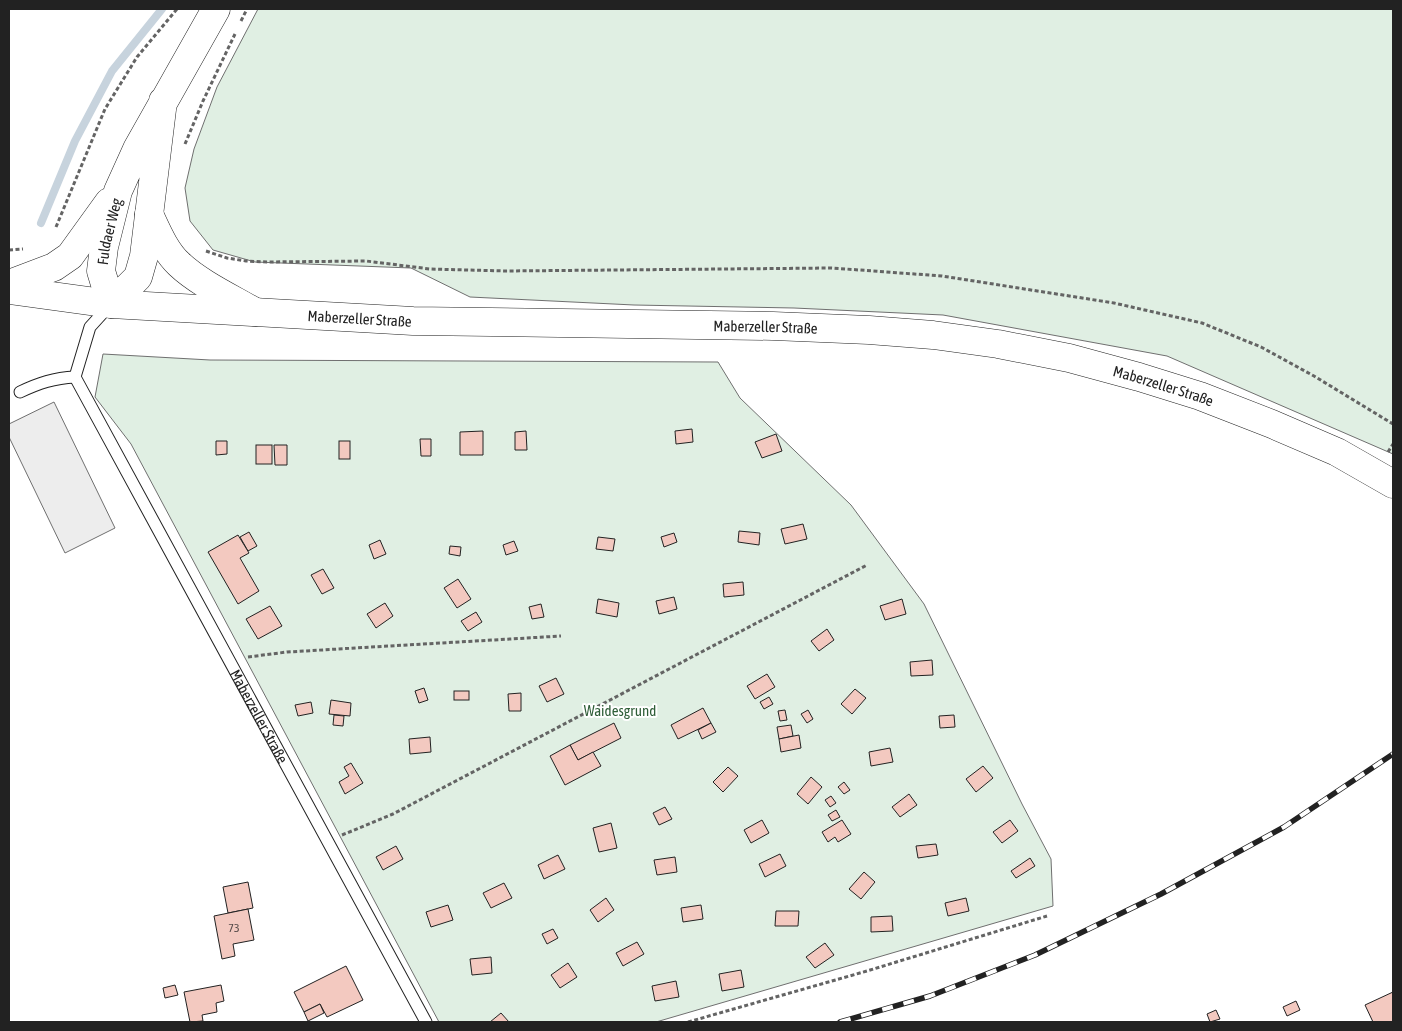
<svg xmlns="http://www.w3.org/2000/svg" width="1402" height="1031" font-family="'Asap Condensed',sans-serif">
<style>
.green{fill:#e0efe3;stroke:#6f6f6f}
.parking{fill:#ededed;stroke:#6f6f6f}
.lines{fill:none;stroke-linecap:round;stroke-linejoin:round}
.stream{stroke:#c7d3dd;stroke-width:8}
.building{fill:#f3c9c0;stroke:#222}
.lane-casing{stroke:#222;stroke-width:13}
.secondary-casing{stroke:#222;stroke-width:29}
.primary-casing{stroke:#222;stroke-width:29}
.path{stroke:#646464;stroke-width:3;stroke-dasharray:4 2.5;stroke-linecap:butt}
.lane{stroke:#fff;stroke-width:11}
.secondary{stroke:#fff;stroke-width:28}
.primary{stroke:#fff;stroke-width:28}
.rail-casing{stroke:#222;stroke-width:5.5}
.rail{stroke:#fff;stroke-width:4;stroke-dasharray:11;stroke-linecap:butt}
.labels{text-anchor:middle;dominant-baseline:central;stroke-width:4;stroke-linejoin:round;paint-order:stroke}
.number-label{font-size:12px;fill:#564c4a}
.street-label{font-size:15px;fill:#222;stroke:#fff}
.park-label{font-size:15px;fill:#2f5e38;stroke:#fff}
</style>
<rect width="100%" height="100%" fill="#fff"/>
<!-- green -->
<g class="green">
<polygon points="258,9 1393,9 1393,454 1167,356 943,315 794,308 634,305 470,297 411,268 255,262 213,250 190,221 185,188 194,149 217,87"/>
<polygon points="103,354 210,360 718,362 740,398 851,505 924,604 1022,804 1051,859 1053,906 656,1022 439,1022 131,444 95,397"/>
</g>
<!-- parking -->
<polygon class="parking" points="54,402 115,528 65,553 9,437 9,424"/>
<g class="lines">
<!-- stream -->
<polyline class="stream" points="41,223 75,141 112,71 162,9"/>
</g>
<!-- building -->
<g class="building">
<polygon points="692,429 693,442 676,444 675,431"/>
<polygon points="483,431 483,455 460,455 460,432"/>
<polygon points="526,431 527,450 515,450 515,432"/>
<polygon points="776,434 782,451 762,458 755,442"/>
<polygon points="420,439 431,439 431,456 421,456"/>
<polygon points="216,441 227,441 227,454 216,455"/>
<rect x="339" y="441" width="11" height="18"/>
<rect x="256" y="445" width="16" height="19"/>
<polygon points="274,445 287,445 287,465 275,465"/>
<polygon points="803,524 807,539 785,544 781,529"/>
<polygon points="739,531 760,533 759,545 738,542"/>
<polygon points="249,532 257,546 248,551 240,537"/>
<polygon points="674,533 677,542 664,547 661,537"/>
<polygon points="238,535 249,553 240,558 259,591 238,604 208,552"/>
<polygon points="598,537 615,539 613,551 596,549"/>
<polygon points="380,540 386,554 374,559 369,545"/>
<polygon points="514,541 518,551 506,555 503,545"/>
<polygon points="450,546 461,547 460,556 449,554"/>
<polygon points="323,569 334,588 322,594 311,575"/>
<polygon points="458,579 471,599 457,608 444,588"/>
<polygon points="743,582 744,595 724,597 723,584"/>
<polygon points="674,597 677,609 659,614 656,601"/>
<polygon points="598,599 619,603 617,617 596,613"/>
<polygon points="902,599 906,614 885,620 880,606"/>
<polygon points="385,603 393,616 376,628 367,614"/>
<polygon points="541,604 544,617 532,619 529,607"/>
<polygon points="270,606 282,626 258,639 246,619"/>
<polygon points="476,612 482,622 468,631 461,621"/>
<polygon points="827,629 834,640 819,651 811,641"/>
<polygon points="932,660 933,675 911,676 910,662"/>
<polygon points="767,674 775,687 755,699 747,686"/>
<polygon points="556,678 564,694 547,702 539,686"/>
<polygon points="424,688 428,700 419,703 415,691"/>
<polygon points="855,689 866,698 852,714 841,704"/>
<rect x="454" y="691" width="15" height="9"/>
<polygon points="521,693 521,711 509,711 508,694"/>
<polygon points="769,697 773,704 764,709 760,702"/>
<polygon points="331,700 351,703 350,716 329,714"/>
<polygon points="311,702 313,713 298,716 295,705"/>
<polygon points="703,708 711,723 678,739 671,725"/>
<polygon points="785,710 787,720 780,721 778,711"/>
<polygon points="808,710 813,719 807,723 801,714"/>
<polygon points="334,715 344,716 343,726 333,725"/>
<polygon points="954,715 955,727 940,728 939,716"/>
<polygon points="614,723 621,738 578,760 570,745"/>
<polygon points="711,723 716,732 702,739 698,730"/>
<polygon points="791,725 793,736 779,739 777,727"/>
<polygon points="799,735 801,748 781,752 779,739"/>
<polygon points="430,737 431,752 410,754 409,739"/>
<polygon points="570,745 578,760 593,752 601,766 565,785 550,756"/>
<polygon points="890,748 893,762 871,766 869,752"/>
<polygon points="351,763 363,783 345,794 339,782 349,776 344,767"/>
<polygon points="983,766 993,778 976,792 966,779"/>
<polygon points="728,767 738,776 723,792 713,782"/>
<polygon points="811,777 822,787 808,804 797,794"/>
<polygon points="844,782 850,790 844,794 838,787"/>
<polygon points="909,794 917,805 900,817 892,807"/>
<polygon points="831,796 836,803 830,807 825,800"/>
<polygon points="665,807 672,819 659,825 653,813"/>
<polygon points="836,810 840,817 832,821 828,815"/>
<polygon points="762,820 769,833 751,843 744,830"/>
<polygon points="842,820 851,834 838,842 835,837 828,842 822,832"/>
<polygon points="1010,820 1018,831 1002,843 993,832"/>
<polygon points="611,823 617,848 599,852 593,828"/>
<polygon points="936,844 938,855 918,858 916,846"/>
<polygon points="396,846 403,859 383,870 376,857"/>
<polygon points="780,854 786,866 765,877 759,864"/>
<polygon points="558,855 565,869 544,879 538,865"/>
<polygon points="675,857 677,872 657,875 654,860"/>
<polygon points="1030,858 1035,866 1016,878 1011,871"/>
<polygon points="864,872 875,882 861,899 849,889"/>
<polygon points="248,882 253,908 228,913 223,887"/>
<polygon points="504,883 512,898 491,908 483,893"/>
<polygon points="606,898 614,910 598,922 590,910"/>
<polygon points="966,898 969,911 948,916 945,903"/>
<polygon points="448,905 453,920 431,927 426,912"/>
<polygon points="701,905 703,919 683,922 681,908"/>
<polygon points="248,909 254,940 233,944 235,956 222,959 214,916"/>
<polygon points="776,911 799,911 798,926 775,926"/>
<polygon points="892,916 893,931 871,932 871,917"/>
<polygon points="553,929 558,938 547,944 542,934"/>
<polygon points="637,942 644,954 623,966 616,953"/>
<polygon points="825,943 834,955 815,968 806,957"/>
<polygon points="491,957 492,973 472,975 470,959"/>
<polygon points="568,963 577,977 560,988 551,975"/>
<polygon points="346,966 363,1000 327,1017 320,1004 304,1012 294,992"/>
<polygon points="741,970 744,987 722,991 719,974"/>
<polygon points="676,981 679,997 655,1001 652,986"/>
<polygon points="175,985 178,995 165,998 163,988"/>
<polygon points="221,985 224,1001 216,1003 217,1012 202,1015 203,1021 190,1022 184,992"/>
<polygon points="1393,992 1393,1022 1373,1022 1365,1005"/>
<polygon points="1296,1001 1300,1010 1287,1016 1283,1007"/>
<polygon points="320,1004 324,1013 308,1021 304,1012"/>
<polygon points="1216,1010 1220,1019 1210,1022 1207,1014"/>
<polygon points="501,1013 509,1022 490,1022"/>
</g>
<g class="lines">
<defs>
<g id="lane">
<path id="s1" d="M110,305L90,327L75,377L426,1022"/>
<path d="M20,392C39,383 54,378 75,377"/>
</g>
<g id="secondary">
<path id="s2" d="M163,101L144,256L138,277L111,304L101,271L104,247L118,191L137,149L216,9"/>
<path d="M149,214C157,231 165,251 179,264C199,283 231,298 255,312"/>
<polyline points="9,284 54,267 70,256 109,202"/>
</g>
<g id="primary">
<path id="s3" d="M9,290L111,304L413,321L773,326L869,330L933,335L998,344L1069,358L1139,377L1200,396L1272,424L1337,452L1393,484"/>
</g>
</defs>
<!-- lane casing -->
<use href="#lane" class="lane-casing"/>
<!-- secondary casing -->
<use href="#secondary" class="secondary-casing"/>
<!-- primary casing -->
<use href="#primary" class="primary-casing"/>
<!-- path -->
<g class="path">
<polyline points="241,21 247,9"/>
<polyline points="185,144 203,101 235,34"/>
<polyline points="56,227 105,109 137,57 177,9"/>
<polyline points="9,250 23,249"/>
<polyline points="206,251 227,258 246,261 267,262 366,261 430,269 506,271 832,268 942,276 1114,303 1202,323 1261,347 1314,376 1393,424"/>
<polyline points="1388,452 1393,444"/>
<polyline points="248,657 287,652 561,636"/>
<polyline points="342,835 393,814 867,565"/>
<polyline points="688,1022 867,971 1047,916"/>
</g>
<!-- lane -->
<use href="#lane" class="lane"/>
<!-- secondary -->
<use href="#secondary" class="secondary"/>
<!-- primary -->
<use href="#primary" class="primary"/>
<defs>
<polyline id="rail" points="840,1022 930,996 1035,955 1161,894 1284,827 1393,754"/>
</defs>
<!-- rail casing -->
<use href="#rail" class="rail-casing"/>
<!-- rail -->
<use href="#rail" class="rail"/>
</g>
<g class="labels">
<!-- number labels -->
<g class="number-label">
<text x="234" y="928">73</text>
</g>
<!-- street labels -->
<g class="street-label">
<text stroke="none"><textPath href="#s2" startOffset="291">Fuldaer Weg</textPath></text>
<text stroke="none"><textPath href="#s3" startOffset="352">Maberzeller Straße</textPath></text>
<text stroke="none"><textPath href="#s3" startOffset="758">Maberzeller Straße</textPath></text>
<text stroke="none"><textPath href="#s3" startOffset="1162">Maberzeller Straße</textPath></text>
<text stroke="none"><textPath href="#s1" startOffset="468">Maberzeller Straße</textPath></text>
</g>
<!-- park labels -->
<g class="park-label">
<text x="620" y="710">Waidesgrund</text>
</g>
</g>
<!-- border -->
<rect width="1402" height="1031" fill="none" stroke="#222222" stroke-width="20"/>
</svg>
